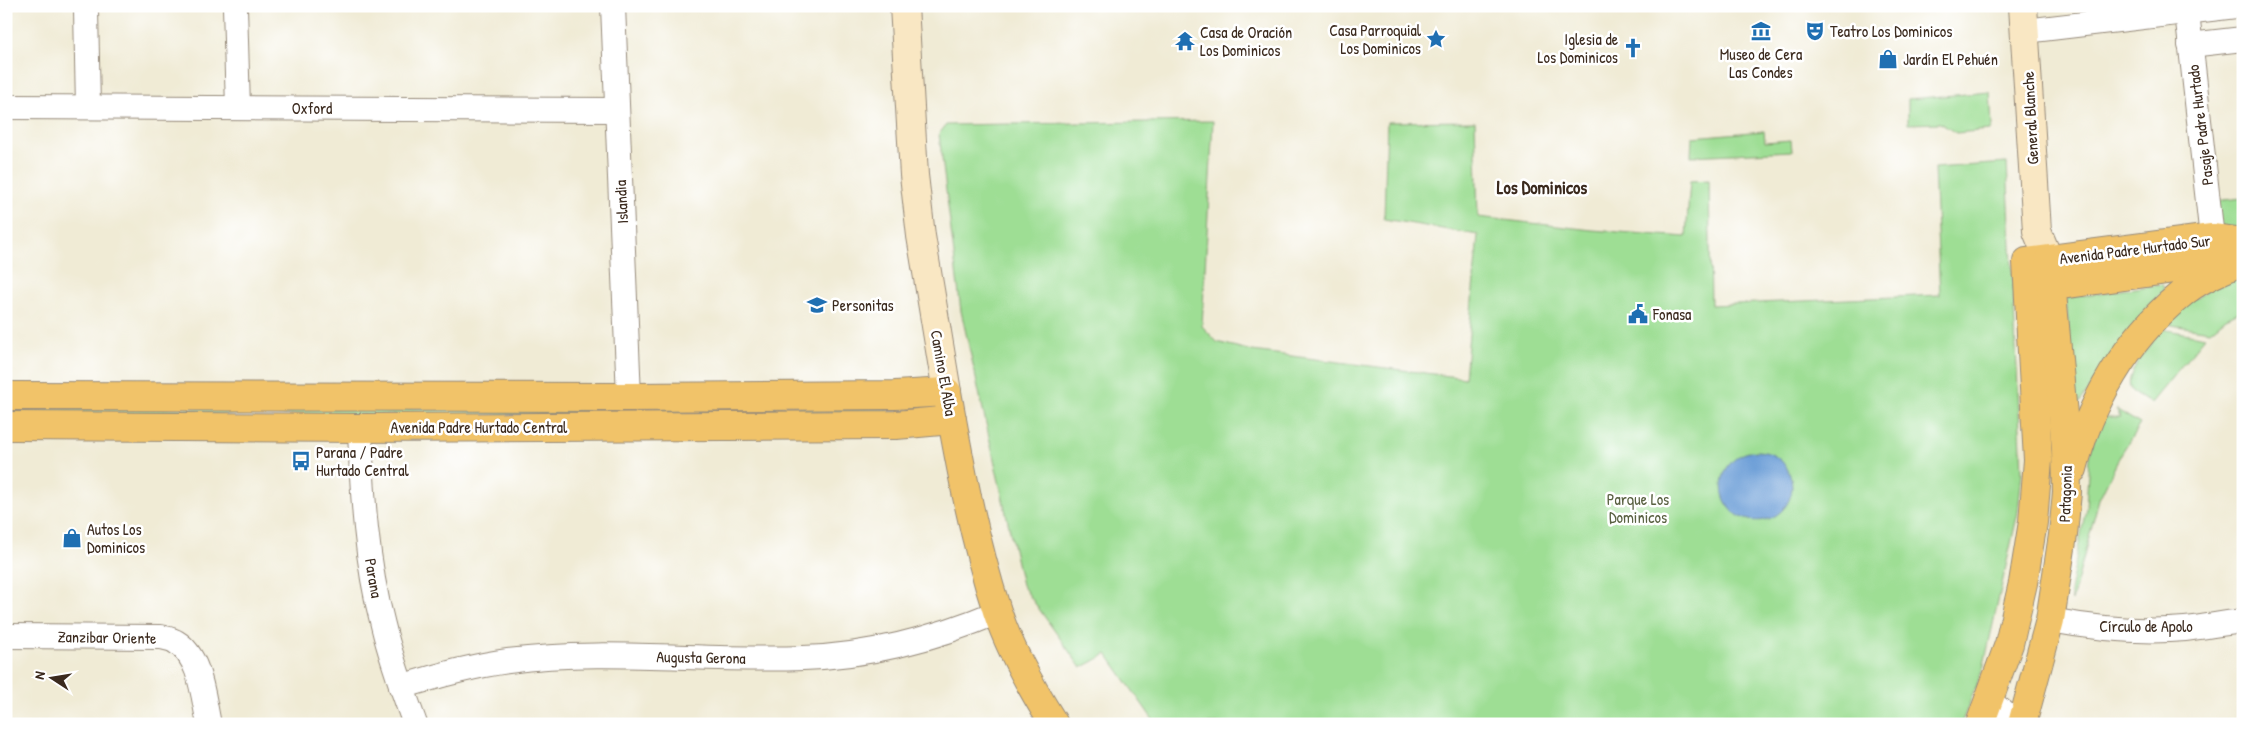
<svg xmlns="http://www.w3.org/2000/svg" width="2249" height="730" font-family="'Patrick Hand',sans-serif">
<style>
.green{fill:#9ede94;stroke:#6c8459}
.water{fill:#6c9ed7;stroke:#54647a}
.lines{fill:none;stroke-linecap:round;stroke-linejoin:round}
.minor-casing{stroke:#968a7a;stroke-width:26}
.tertiary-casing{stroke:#968a7a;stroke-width:30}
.secondary-casing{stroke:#968a7a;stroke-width:30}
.primary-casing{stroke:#968a7a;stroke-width:30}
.minor{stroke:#fff;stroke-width:24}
.tertiary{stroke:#fff;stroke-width:28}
.secondary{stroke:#f9e7c3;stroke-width:28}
.primary{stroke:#f1c369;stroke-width:28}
.labels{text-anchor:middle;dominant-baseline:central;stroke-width:5;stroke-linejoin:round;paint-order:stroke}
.poi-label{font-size:16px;fill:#3b2a1e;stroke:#fff;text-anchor:start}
.street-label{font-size:16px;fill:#3b2a1e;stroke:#fff}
.park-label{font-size:16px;fill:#596041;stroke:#fff}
.neighbourhood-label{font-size:18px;font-weight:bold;fill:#3b2a1e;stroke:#fff}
</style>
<rect width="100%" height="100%" fill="#fff"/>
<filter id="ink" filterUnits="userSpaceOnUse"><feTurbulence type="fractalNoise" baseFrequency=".02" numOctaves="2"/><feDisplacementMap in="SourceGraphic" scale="10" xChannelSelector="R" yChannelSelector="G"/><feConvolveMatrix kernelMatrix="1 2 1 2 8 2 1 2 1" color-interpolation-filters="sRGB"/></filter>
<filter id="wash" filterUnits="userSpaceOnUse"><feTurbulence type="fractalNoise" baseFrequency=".0096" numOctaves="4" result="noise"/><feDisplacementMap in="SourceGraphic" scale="20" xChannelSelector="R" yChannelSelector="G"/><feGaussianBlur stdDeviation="1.12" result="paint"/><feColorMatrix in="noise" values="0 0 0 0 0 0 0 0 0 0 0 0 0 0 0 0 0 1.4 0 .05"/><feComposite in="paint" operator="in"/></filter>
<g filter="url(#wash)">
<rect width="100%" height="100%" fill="#f0ebd5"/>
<!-- green -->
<g class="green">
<polygon points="1990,92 1992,125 1990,130 1956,133 1940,123 1908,124 1908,99"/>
<polygon points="1213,121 1202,326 1217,342 1252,351 1465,378 1478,235 1384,219 1387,122 1475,121 1478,217 1592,230 1686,237 1690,181 1709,180 1711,305 1940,295 1934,168 2007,163 2022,472 2018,512 1983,669 1961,724 1156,724 1107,654 1081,668 1022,585 961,311 939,134 946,125"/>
<polygon points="1764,131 1765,142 1791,140 1792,151 1691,156 1692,137"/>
<polygon points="2243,198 2243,229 2217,232 2214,201"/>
<polygon points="2243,271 2243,310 2226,318 2210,331 2171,325 2169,322 2183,305"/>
<polygon points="2162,284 2164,290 2150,305 2075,409 2066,298"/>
<path d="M2162,329L2205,337L2151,403C2145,400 2135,396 2131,390C2122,375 2153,342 2162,329Z"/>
<polygon points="887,406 887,413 656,413 656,408"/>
<polygon points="6,408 635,408 635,414 330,415 6,413"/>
<polygon points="2116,409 2140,424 2121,454 2099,499 2072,601 2070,591 2086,508 2089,456 2101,417 2121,417"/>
</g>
<!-- water -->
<circle class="water" cx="1757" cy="486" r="35"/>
</g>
<g filter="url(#ink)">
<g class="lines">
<defs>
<g id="minor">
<polyline points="613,6 629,397"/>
<polyline points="235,7 238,108"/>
<polyline points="86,10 88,107"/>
<polyline points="2187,12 2212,238"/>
<polyline points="2025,31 2236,6"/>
<polyline points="2190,45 2243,39"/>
<polyline points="6,107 617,110"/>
<path d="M360,428C362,493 366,561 383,625C391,659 403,691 415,724"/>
<path d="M2050,620C2093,628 2141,633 2185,629C2204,627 2224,623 2243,621"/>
<path d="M6,636L161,637C165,638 172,639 176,642C201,657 203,698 209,724"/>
<path d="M401,687C436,676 471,666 508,661C606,648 705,662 803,658C870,656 936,638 998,612"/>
</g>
<polyline id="tertiary" points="1989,703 2014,724"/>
<g id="secondary">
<polyline points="904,6 914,175 921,236 947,392"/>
<polyline points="2023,6 2037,231 2049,260"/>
</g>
<g id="primary">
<polyline points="2033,289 2174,269 2225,259"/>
<path d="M6,396L629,397L895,395L947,392C960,465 974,540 997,611C1010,650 1032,689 1054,724"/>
<polyline points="6,426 360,428 896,425 952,420"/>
<path d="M2073,469C2089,404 2127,339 2179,296C2197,280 2221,270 2243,261"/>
<polyline points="1980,724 2009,644 2023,583 2033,522 2038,460 2027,262 2212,238 2243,242"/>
<polyline points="2022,724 2050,620 2063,535 2067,492 2066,448 2049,260"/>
</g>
</defs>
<!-- minor casing -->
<use href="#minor" class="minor-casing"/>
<!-- tertiary casing -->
<use href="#tertiary" class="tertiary-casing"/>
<!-- secondary casing -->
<use href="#secondary" class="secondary-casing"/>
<!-- primary casing -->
<use href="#primary" class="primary-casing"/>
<!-- minor -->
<use href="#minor" class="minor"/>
<!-- tertiary -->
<use href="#tertiary" class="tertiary"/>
<!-- secondary -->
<use href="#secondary" class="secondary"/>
<!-- primary -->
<use href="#primary" class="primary"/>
</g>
</g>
<!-- icons -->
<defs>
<symbol id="museum-bare" viewBox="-9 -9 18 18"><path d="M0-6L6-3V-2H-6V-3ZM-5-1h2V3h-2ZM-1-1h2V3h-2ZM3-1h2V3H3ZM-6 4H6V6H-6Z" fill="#1f6fb2" stroke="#fff" stroke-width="2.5" paint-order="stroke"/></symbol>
<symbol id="theatre-bare" viewBox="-9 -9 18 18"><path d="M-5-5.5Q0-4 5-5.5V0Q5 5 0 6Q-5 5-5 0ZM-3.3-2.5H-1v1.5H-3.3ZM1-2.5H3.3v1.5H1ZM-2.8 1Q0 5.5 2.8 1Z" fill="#1f6fb2" stroke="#fff" stroke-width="2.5" paint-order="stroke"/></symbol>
<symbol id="sight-bare" viewBox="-9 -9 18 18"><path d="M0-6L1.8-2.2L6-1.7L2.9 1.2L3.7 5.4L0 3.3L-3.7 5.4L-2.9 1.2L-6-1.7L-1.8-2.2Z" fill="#1f6fb2" stroke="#fff" stroke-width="2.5" paint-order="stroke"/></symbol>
<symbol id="temple-bare" viewBox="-9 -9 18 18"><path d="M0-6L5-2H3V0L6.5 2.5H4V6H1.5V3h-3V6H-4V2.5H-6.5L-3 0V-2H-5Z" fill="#1f6fb2" stroke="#fff" stroke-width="2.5" paint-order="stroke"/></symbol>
<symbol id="church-bare" viewBox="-9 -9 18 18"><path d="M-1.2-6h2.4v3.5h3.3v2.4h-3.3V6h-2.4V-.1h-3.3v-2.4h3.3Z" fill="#1f6fb2" stroke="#fff" stroke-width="2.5" paint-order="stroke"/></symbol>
<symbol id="shop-bare" viewBox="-9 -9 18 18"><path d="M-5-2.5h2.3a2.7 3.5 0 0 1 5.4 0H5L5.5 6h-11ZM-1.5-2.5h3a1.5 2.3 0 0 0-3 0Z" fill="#1f6fb2" stroke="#fff" stroke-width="2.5" paint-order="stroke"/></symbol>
<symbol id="school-bare" viewBox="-9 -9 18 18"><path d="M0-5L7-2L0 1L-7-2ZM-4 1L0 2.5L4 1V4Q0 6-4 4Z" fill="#1f6fb2" stroke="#fff" stroke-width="2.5" paint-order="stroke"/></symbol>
<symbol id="civic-bare" viewBox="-9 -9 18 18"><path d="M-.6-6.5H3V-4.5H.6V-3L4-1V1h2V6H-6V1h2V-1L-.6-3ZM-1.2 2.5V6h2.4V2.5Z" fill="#1f6fb2" stroke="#fff" stroke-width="2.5" paint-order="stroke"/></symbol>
<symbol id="bus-bare" viewBox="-9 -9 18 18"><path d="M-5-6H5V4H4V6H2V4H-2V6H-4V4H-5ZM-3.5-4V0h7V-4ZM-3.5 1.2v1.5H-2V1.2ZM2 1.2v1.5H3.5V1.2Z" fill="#1f6fb2" stroke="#fff" stroke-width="2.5" paint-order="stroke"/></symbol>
</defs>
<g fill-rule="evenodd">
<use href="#museum-bare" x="1747" y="17" width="28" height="28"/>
<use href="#theatre-bare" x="1801" y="17" width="28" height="28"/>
<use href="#sight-bare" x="1422" y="25" width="28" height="28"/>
<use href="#temple-bare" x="1171" y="27" width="28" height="28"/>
<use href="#church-bare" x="1619" y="34" width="28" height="28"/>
<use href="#shop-bare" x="1874" y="45" width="28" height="28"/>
<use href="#school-bare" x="803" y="291" width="28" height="28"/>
<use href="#civic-bare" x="1624" y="300" width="28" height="28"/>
<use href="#bus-bare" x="287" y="447" width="28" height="28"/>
<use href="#shop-bare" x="58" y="524" width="28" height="28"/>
</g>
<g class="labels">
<!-- poi labels -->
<g class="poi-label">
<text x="1421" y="30" text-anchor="end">Casa Parroquial<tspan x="1421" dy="18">Los Dominicos</tspan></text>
<text x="1830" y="31">Teatro Los Dominicos</text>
<text x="1200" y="32">Casa de Oración<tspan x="1200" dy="18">Los Dominicos</tspan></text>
<text x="1618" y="39" text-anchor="end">Iglesia de<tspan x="1618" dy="18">Los Dominicos</tspan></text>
<text x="1761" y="54" text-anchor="middle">Museo de Cera<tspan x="1761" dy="18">Las Condes</tspan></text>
<text x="1903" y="59">Jardín El Pehuén</text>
<text x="832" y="305">Personitas</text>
<text x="1653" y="314">Fonasa</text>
<text x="316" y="452">Parana / Padre<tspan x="316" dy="18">Hurtado Central</tspan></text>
<text x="87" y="529">Autos Los<tspan x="87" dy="18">Dominicos</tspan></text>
</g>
<!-- street labels -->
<g class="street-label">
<text x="312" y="108">Oxford</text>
<text transform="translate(2030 118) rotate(-93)">General Blanche</text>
<text transform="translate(2200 125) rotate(-97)">Pasaje Padre Hurtado</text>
<text transform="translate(621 202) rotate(-93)">Islandia</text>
<text transform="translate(2135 249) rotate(-7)">Avenida Padre Hurtado Sur</text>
<text transform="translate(944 373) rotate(80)">Camino El Alba</text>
<text x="479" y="427">Avenida Padre Hurtado Central</text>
<text transform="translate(2065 494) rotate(-88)">Patagonia</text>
<text transform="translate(374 578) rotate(80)">Parana</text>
<text x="2146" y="626">Círculo de Apolo</text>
<text transform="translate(107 637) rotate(1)">Zanzibar Oriente</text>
<text transform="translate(701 657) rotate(1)">Augusta Gerona</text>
</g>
<!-- park labels -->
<g class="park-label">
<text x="1638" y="499">Parque Los<tspan x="1638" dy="18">Dominicos</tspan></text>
</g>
<!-- neighbourhood labels -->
<g class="neighbourhood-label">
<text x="1542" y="187">Los Dominicos</text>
</g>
</g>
<!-- margin -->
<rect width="2249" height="730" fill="none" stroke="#fff" stroke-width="25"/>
<!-- north arrow -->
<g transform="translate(52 678) rotate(282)" stroke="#ffffff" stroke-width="4" paint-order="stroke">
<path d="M0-4L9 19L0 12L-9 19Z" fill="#3b2a1e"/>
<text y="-8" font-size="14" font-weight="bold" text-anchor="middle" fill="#3b2a1e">N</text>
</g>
</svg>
